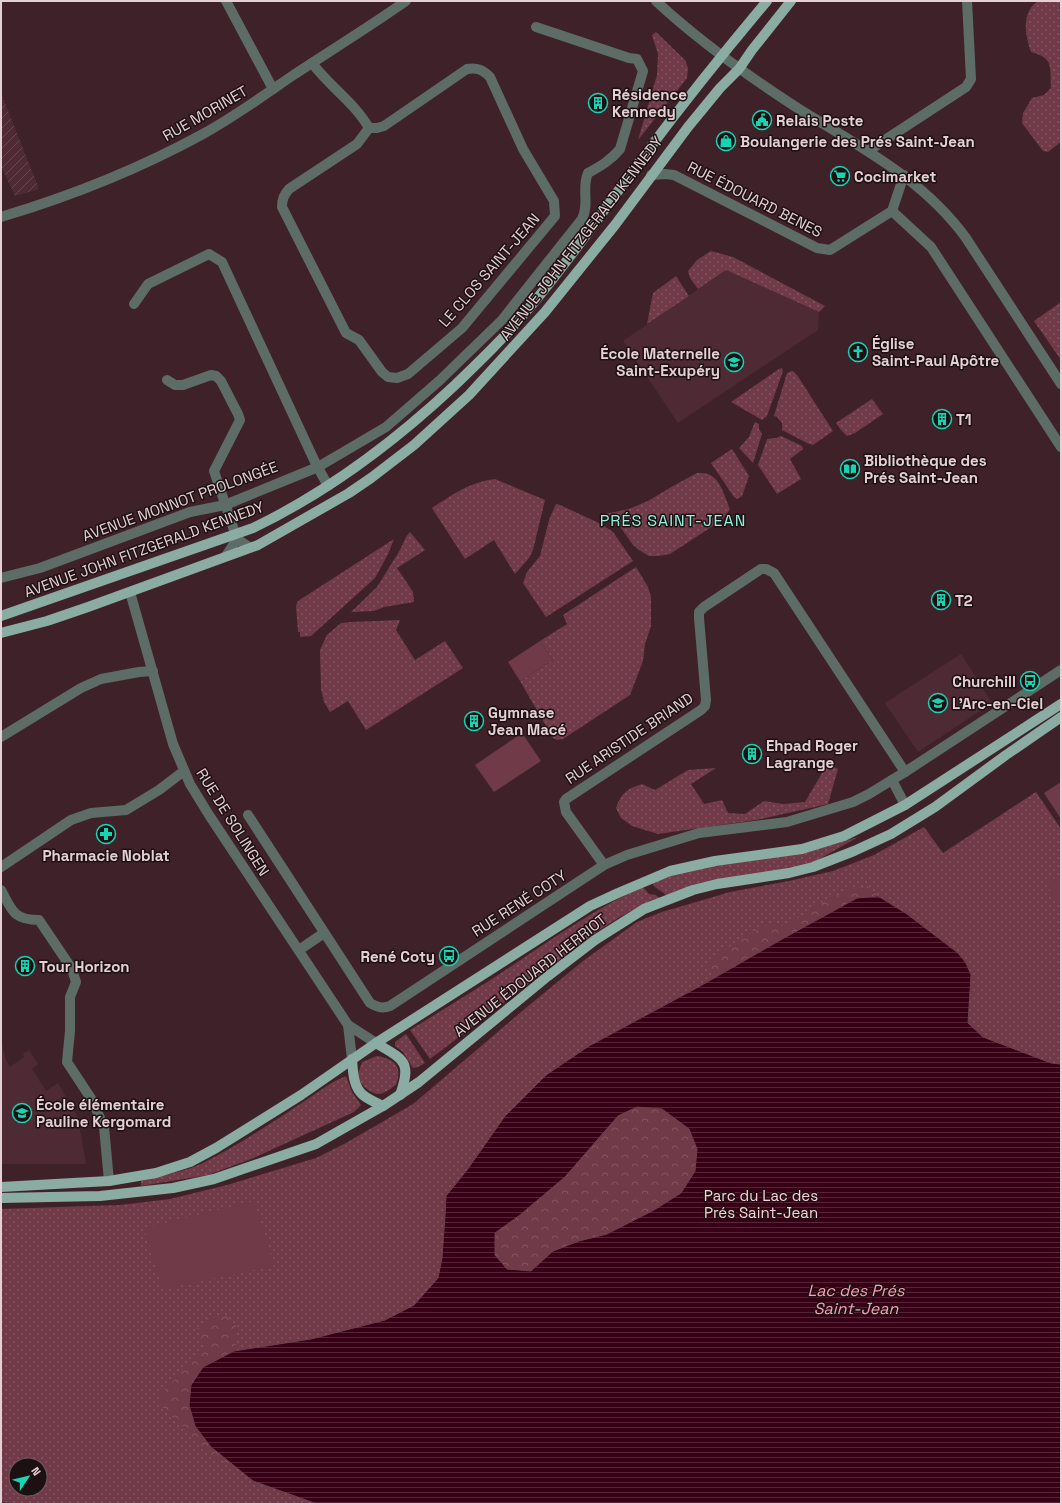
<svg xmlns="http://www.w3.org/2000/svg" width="1062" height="1505" font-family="'Space Grotesk',sans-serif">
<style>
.built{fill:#4e2a34}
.industrial{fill:url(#industrial-furrows)}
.grass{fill:url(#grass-dots);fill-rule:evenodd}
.forest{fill:url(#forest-crowns)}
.pitch{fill:#713a48}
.water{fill:url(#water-rules);stroke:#6c3f4f;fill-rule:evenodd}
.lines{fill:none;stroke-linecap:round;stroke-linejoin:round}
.minor{stroke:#5d6c67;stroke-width:10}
.major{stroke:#8baca2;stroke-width:10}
.labels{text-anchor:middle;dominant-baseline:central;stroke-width:3;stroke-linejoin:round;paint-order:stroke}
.poi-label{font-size:15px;font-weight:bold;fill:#e5d1d5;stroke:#1d1013;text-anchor:start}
.street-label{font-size:15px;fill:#e5d1d5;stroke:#1d1013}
.park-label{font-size:15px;fill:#ffced9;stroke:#1d1013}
.neighbourhood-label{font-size:16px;letter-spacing:1px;fill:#92f4db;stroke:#1d1013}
.water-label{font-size:16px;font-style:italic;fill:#fc9fb6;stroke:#1d1013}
</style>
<defs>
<pattern id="industrial-furrows" width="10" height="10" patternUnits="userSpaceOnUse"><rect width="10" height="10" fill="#4e2a34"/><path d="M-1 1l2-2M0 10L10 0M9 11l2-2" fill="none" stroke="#674850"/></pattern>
<pattern id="grass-dots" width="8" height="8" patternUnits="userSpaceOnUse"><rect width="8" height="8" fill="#713a48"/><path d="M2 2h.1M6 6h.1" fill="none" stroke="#855562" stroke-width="1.8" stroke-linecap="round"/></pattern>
<pattern id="forest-crowns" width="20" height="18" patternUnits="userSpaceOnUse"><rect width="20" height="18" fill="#713a48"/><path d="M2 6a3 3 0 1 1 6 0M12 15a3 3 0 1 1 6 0" fill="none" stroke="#855562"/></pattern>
<pattern id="water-rules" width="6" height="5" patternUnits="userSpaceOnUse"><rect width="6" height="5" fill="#380015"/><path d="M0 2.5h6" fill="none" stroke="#552436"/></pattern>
</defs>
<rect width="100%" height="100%" fill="#3f2229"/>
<!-- built -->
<g class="built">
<polygon points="726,270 819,312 818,330 678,423 623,341"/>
<polygon points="961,654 992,703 918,752 885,703"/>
<polygon points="1,1040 6,1060 10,1067 24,1057 23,1054 29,1050 38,1064 32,1069 46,1091 58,1083 78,1118 86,1164 1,1164"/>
</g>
<!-- industrial -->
<polygon class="industrial" points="1,93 39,189 15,196 1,166"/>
<!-- grass -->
<g class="grass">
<path d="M1038,1H1061V142L1048,152L1043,151L1022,123L1023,113L1032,98L1044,95L1051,88C1050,67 1054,58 1031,52C1025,35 1021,12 1038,1Z"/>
<polygon points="656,32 685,60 688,68 687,78 638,140 657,75 658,54 652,35"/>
<polygon points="711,251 733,257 825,306 819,312 726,270 698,289 690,278 688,271 697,260"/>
<polygon points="676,276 689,296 647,324 653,293"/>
<polygon points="1061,302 1061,360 1034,321"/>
<polygon points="782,368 783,371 767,416 762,420 731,402 779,369"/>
<polygon points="792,371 794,372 797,375 833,431 813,445 807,443 782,430 782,423 777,417 774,416 787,373"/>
<polygon points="872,399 883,414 855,433 847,436 841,430 836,423"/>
<polygon points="755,422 759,424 759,429 762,434 753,463 739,448 749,437"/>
<polygon points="781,436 802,446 803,449 790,459 801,479 777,494 758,465 767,439 776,438"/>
<polygon points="732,449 749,476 742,496 737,499 734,497 711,463"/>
<path d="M697,473C702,473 709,473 713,477C721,482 726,500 730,509L722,520L670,554L658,556H649L639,550L633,545L621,528L605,514L629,509L648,501L673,486Z"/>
<path d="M495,479L545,500L533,550L529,558L515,574L494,540L465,559L432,508C452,495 470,482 495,479Z"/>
<polygon points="556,504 560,505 601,524 613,532 633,561 546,617 523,583 527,572 540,556 549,520"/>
<polygon points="410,532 425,550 397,568 413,592 414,602 384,607 374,611 351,612 377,587 400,550 406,537"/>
<polygon points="394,539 388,554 375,578 311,636 300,637 300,632 298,632 296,606 298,601"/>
<polygon points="636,567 648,587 651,597 651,626 645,644 643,661 630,695 563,739 557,740 553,738 520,681 553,660 540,641 567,624 563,615"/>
<polygon points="400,620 396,630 415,660 445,641 463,668 366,730 348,701 330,712 324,702 321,689 320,650 327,635 341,623 351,622"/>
<path d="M828,763L838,769L828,804L756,820L658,834L632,826L621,818L616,808C622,792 627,789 642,784L655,790L688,770L716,768L691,784L704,804L722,800L728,813L745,814L764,801L783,804L805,802Z"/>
<path d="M1036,792L1061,829V1504H21L1,1502V1209L120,1205L170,1199L227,1185L316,1158L346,1143L413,1104L527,1007L583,961L637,922L662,912L730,892L789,881L833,871L874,855L924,827L943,853ZM16,1465H40V1489H16Z"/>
<path d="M858,837L816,861L792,869L668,897C663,891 655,889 652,883L671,875L716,865L808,852Z"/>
<path d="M643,887L649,894L656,895L659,898C614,915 575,948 537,977C501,1005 466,1032 430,1059L410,1030C444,1009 479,988 513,965C555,937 596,908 643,887Z"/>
<polygon points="406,1034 425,1063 418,1067 413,1068 402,1051 395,1046 395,1042"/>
<path d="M377,1056C395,1059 403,1067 396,1085C391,1088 385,1094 378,1094C369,1093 358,1083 358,1074C359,1070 361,1066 362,1062Z"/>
<path d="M346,1076L352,1092L361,1105L354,1112L251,1159L208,1175L141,1186V1181C161,1176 184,1172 203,1163C248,1140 291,1110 333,1082Z"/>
</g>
<!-- forest -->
<g class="forest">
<polygon points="868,886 878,896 857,898 715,978 709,968 710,961 743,937 767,925 786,926 823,902 850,889"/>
<polygon points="637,1107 662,1109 689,1129 697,1149 695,1171 681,1193 654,1210 607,1234 579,1241 553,1251 531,1271 507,1269 495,1255 495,1233 520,1215 565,1177 618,1116"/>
<polygon points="226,1316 236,1325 237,1336 234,1351 203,1367 189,1405 195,1426 211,1447 239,1469 204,1452 187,1429 163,1409 159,1396 204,1349 203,1341 197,1328 209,1318"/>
</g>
<!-- pitch -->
<g class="pitch">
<polygon points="540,641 553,660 520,681 508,662"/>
<polygon points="522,733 541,761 494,792 475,765"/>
<polygon points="1061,782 1061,819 1044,793"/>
<polygon points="1061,874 1061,906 1046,884"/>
<polygon points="254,1201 274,1266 163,1289 144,1228"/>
</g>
<!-- water -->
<path class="water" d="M878,896L907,914L958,953L966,963L971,975L968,1023L983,1037L1051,1063L1061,1064V1504H317L253,1481L211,1447L195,1426L189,1405L191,1385L203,1367L234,1351L311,1339L385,1320L414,1305L438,1278L442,1258L445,1216L446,1196L467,1170L505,1116L546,1075L589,1046L702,985L784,938L857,898ZM637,1107L662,1109L689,1129L697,1149L695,1171L681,1193L654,1210L607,1234L579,1241L553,1251L531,1271L507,1269L495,1255V1233L520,1215L565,1177L618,1116Z"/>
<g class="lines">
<!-- minor -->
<g class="minor">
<polyline points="226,1 273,89"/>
<path d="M656,1C700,42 748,76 799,109C860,147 922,178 966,238L1061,384"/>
<path d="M312,63C329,86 355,103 369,128L357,144L289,189C284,195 282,199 282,207L346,333L359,340L382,372L388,377L397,378L408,374L462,328L555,216L554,201L523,149L490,77C483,70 477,67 467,69L384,126L377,128H369"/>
<polyline points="868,151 966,87 971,79 967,1"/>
<polyline points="651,175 665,174 674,175 817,248 830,250 892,211 904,175"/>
<polyline points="892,211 931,247 1061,447"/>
<path d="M1,217C71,196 139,169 203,134C234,117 263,96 292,76C330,51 369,27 406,1"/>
<polyline points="134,304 148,284 209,254 222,262 315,462 328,486"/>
<polyline points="167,380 175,385 183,385 211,375 216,376 221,381 238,414 240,420 214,471 237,539 249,547"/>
<polyline points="226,556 237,539"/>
<path d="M1,578L40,568L190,512L225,505L318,467L386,427L439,381L502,320L582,219C590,203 581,189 588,173C601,166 611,160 620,149L643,71L637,59L629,58L536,27"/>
<polyline points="130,592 173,744 190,784 209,815 348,1025 376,1043"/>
<polyline points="1,737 81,688 101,679 139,672 153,671"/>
<polyline points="892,780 905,805"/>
<path d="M248,815L370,1003C377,1007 382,1009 390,1006L604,865L627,855L699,833L787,822L853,802L869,794L905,772L1061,670"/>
<polyline points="604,865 566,812 564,802 566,799 701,710 705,706 706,700 699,618 699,612 704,607 761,569 766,569 774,573 905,772"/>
<polyline points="1,867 71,820 91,813 126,810 159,790 184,771"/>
<path d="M1,890C12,910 13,920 39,920L72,969L76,982L70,997V1031L67,1062L92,1100L104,1127L109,1181"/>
<polyline points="299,950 324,933"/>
<polyline points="348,1025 352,1059"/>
</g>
<!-- major -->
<g class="major">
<path d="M1,616L253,528C328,492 393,443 454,386C480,361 506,336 529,308C571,259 607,205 646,153C685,101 725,51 767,1"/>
<polyline points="1,633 47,621 88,607 258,545 349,493 371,478 414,445 469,395 545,312 615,225 688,127 720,88 739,69 752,50 791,1"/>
<path d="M376,1043C404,1060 412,1061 400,1095"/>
<path d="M352,1059C353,1071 353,1087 363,1095C369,1100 377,1103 383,1106"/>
<polyline points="1,1187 109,1181 156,1173 190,1162 216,1148 301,1095 376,1043 590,906 618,893 670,871 715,861 802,849 844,836 905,805 1061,704"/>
<polyline points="1,1198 100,1196 173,1188 214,1179 316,1144 383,1106 419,1082 548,976 595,940 644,909 693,890 717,884 789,873 813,867 854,851 891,834 935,807 1006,755 1061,717"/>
</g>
</g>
<!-- icons -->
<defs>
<symbol id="building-ring" viewBox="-11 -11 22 22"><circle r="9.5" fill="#1d1013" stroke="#15d5b3" stroke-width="1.5"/><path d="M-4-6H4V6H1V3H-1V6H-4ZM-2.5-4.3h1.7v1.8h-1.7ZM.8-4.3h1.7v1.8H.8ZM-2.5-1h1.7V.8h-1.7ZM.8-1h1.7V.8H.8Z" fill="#15d5b3"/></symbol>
<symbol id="civic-ring" viewBox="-11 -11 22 22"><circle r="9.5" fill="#1d1013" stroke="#15d5b3" stroke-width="1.5"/><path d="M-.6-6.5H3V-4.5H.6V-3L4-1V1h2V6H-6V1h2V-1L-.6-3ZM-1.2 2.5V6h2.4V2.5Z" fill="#15d5b3"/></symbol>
<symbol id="shop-ring" viewBox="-11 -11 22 22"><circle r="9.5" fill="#1d1013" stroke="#15d5b3" stroke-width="1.5"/><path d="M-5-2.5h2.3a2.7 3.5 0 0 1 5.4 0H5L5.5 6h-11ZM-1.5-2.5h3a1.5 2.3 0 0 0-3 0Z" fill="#15d5b3"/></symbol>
<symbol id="supermarket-ring" viewBox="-11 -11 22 22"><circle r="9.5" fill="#1d1013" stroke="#15d5b3" stroke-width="1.5"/><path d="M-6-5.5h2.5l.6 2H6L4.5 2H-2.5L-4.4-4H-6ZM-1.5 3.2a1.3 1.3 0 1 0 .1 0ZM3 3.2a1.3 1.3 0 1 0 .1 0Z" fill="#15d5b3"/></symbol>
<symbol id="church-ring" viewBox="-11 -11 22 22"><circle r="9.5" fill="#1d1013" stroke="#15d5b3" stroke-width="1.5"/><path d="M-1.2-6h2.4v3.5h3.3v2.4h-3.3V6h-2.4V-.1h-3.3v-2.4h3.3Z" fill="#15d5b3"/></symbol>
<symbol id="school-ring" viewBox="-11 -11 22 22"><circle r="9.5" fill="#1d1013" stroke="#15d5b3" stroke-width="1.5"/><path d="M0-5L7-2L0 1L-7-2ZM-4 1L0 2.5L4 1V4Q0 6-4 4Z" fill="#15d5b3"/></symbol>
<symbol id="library-ring" viewBox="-11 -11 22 22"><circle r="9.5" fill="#1d1013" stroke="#15d5b3" stroke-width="1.5"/><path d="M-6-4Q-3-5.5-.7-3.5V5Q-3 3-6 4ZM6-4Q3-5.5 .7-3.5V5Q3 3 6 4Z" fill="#15d5b3"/></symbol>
<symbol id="bus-ring" viewBox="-11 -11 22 22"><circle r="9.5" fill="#1d1013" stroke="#15d5b3" stroke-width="1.5"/><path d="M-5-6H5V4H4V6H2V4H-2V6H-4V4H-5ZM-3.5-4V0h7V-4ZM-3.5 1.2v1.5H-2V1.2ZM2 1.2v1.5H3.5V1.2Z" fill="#15d5b3"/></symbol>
<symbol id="pharmacy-ring" viewBox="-11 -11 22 22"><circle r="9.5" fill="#1d1013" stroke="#15d5b3" stroke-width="1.5"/><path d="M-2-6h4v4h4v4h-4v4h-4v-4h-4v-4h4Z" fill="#15d5b3"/></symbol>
</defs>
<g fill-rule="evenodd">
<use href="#building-ring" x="587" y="92" width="22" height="22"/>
<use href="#civic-ring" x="751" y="109" width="22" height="22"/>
<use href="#shop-ring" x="715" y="130" width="22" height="22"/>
<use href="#supermarket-ring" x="829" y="165" width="22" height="22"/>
<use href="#church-ring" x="847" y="341" width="22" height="22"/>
<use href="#school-ring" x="723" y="351" width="22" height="22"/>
<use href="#building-ring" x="931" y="408" width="22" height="22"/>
<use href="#library-ring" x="839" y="458" width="22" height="22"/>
<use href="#building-ring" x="930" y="589" width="22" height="22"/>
<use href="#bus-ring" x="1019" y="670" width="22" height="22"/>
<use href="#school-ring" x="927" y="692" width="22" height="22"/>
<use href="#building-ring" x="463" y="710" width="22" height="22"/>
<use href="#building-ring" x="741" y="743" width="22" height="22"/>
<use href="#pharmacy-ring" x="95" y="823" width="22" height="22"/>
<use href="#bus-ring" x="438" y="945" width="22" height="22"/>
<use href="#building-ring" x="14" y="955" width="22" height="22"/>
<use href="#school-ring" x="11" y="1102" width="22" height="22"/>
</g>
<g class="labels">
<!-- poi labels -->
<g class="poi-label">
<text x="612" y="94">Résidence<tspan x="612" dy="17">Kennedy</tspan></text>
<text x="776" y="120">Relais Poste</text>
<text x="740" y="141">Boulangerie des Prés Saint-Jean</text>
<text x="854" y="176">Cocimarket</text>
<text x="872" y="343">Église<tspan x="872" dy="17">Saint-Paul Apôtre</tspan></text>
<text x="720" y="353" text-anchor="end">École Maternelle<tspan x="720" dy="17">Saint-Exupéry</tspan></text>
<text x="956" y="419">T1</text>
<text x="864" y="460">Bibliothèque des<tspan x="864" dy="17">Prés Saint-Jean</tspan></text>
<text x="955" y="600">T2</text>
<text x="1016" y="681" text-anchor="end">Churchill</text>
<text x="952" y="703">L'Arc-en-Ciel</text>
<text x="488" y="712">Gymnase<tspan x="488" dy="17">Jean Macé</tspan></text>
<text x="766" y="745">Ehpad Roger<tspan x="766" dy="17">Lagrange</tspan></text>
<text x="106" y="855" text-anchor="middle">Pharmacie Noblat</text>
<text x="435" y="956" text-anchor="end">René Coty</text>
<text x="39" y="966">Tour Horizon</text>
<text x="36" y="1104">École élémentaire<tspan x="36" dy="17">Pauline Kergomard</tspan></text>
</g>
<!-- street labels -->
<g class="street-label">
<text transform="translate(205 113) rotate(-30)">RUE MORINET</text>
<text transform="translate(755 199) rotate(27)">RUE ÉDOUARD BENES</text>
<text transform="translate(581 238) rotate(-52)">AVENUE JOHN FITZGERALD KENNEDY</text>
<text transform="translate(489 270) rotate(-49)">LE CLOS SAINT-JEAN</text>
<text transform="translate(180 501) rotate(-20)">AVENUE MONNOT PROLONGÉE</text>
<text transform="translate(144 549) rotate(-20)">AVENUE JOHN FITZGERALD KENNEDY</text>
<text transform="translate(629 738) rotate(-34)">RUE ARISTIDE BRIAND</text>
<text transform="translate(233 822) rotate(58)">RUE DE SOLINGEN</text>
<text transform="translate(519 903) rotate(-33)">RUE RENÉ COTY</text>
<text transform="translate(530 975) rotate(-38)">AVENUE ÉDOUARD HERRIOT</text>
</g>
<!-- park labels -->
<g class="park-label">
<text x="761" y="1195">Parc du Lac des<tspan x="761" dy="17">Prés Saint-Jean</tspan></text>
</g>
<!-- neighbourhood labels -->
<g class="neighbourhood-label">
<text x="673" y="520">PRÉS SAINT-JEAN</text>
</g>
<!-- water labels -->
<g class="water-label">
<text x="856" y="1290">Lac des Prés<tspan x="856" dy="18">Saint-Jean</tspan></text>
</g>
</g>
<!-- border -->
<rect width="1062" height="1505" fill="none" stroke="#e5d1d5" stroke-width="4"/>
<!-- north arrow -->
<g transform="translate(28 1477) rotate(55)"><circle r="19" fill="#1d1013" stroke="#6d5d61"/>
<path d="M0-3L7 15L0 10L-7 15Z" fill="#15d5b3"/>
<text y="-6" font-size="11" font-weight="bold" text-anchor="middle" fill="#e5d1d5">N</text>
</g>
</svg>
